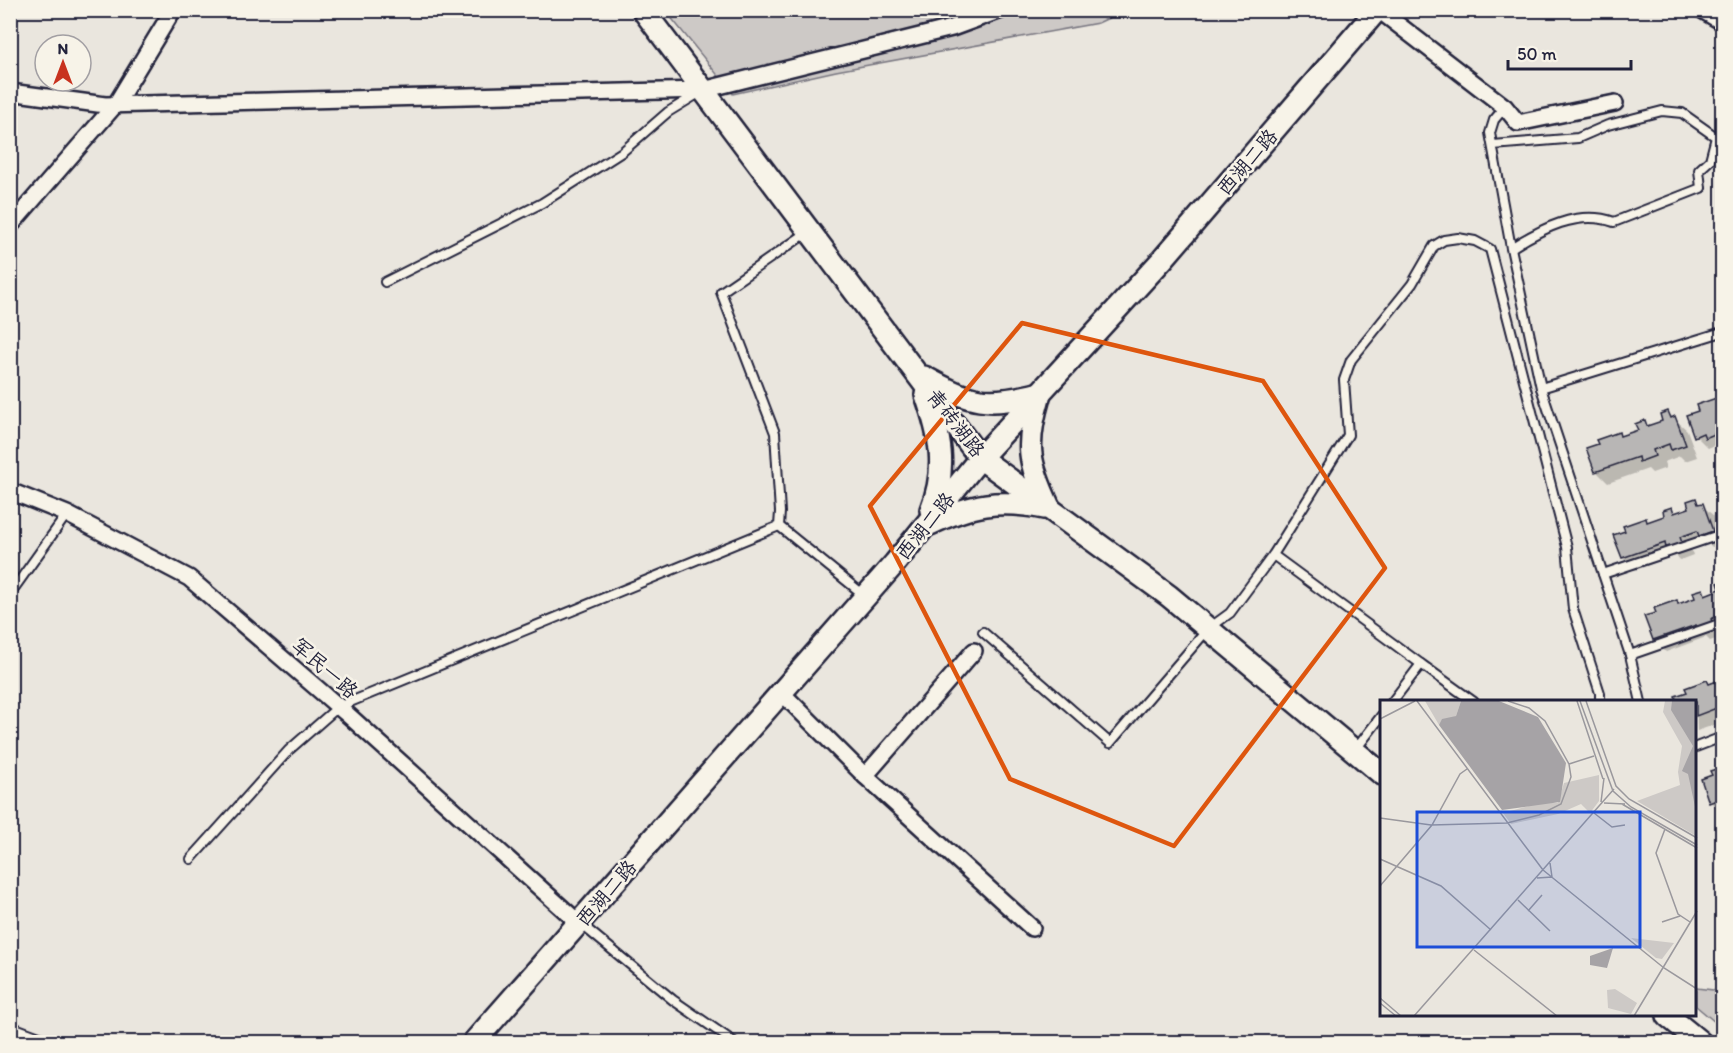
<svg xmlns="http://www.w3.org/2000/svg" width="1733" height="1053" font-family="Itim,'LXGW WenKai TC',sans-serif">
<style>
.green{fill:#cdc9c6;stroke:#787680;stroke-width:1.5}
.shadow{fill:#0003}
.building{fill:#b8b6b5;stroke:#22223b;stroke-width:1.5}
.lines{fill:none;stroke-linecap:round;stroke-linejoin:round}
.lane-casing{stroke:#22223b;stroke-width:12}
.street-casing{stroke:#22223b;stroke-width:20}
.secondary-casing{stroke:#22223b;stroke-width:26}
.lane{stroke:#f7f3e8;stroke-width:8}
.street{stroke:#f7f3e8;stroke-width:15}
.secondary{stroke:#f7f3e8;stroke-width:21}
.marked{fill:none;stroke:#de560e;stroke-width:4.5;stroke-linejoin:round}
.labels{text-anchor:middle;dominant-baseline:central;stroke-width:5;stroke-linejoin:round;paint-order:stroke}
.street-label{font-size:20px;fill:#22223b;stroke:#f7f3e8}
.inset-road{fill:none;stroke:#9a989d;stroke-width:1.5}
.view{fill:#1d4ed8;fill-opacity:0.15;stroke:#1d4ed8;stroke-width:3}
.inset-edge{fill:none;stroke:#22223b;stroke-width:3}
</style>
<rect width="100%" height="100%" fill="#eae6de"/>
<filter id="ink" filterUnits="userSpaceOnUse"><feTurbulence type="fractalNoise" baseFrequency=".0167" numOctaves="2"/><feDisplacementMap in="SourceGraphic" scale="12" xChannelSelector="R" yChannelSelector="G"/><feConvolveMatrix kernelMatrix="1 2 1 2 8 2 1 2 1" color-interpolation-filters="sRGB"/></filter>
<g filter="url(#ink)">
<!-- green -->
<g class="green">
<polygon points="673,10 1124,11 1098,23 836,71 733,94 669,15"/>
<polygon points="1696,988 1722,991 1722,1028 1696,1006"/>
</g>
<!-- shadow -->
<g class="shadow">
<polygon points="1721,397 1722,447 1718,449 1715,445 1708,448 1696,436 1700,412"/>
<polygon points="1668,413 1687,430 1697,457 1685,461 1680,456 1664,462 1666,468 1652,473 1648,469 1608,483 1596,471 1618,433 1622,437 1639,431 1644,422 1649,427 1664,422"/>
<polygon points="1695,500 1714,516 1722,544 1712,547 1708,543 1691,549 1693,555 1680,560 1676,555 1635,570 1623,558 1615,536 1645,520 1649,523 1666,517 1671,509 1677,514 1691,509"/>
<polygon points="1722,502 1722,517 1718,504"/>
<polygon points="1722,582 1722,637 1710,641 1706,637 1666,652 1654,640 1658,614 1676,602 1680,605 1697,599 1702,590 1708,595 1722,590 1720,583"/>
<polygon points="1722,681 1722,722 1697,731 1696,702 1678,702 1707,682 1710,685"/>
<polygon points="1722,768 1722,814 1711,802 1712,772"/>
</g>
<!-- building -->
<g class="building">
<polygon points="1722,396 1722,431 1705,438 1703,433 1694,437 1686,415 1698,411 1696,405"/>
<polygon points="1668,411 1671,418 1675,416 1686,445 1671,450 1669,444 1653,450 1655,456 1639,462 1638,457 1595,472 1586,448 1598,444 1596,440 1619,432 1620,436 1638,430 1635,424 1645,420 1647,426 1662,421 1660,414"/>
<polygon points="1696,498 1698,504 1703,503 1713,531 1699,536 1697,531 1680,537 1682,543 1666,548 1665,543 1622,558 1613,535 1625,531 1623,526 1646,518 1647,522 1664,516 1663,510 1672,507 1674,513 1689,508 1687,501"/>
<polygon points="1722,581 1722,614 1711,619 1713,625 1697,630 1696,625 1653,640 1644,616 1656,613 1654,608 1677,600 1678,604 1695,598 1693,592 1703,589 1705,595 1720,589 1718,583"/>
<polygon points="1722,679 1722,706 1696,716 1696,702 1677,702 1675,696 1687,692 1685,688 1707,680 1709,684"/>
<polygon points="1722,767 1722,798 1709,803 1701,779 1712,775 1710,771"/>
</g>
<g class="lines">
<defs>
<g id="lane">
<polyline points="1505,107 1494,120 1490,133 1511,248 1541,388 1630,655 1641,702"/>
<path d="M1493,145L1578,138L1608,125L1662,111L1682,113L1716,137L1710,160L1699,170L1701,188L1614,222C1578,209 1541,229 1511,248"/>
<polyline points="385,282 542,203 622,152 668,112 699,93"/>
<polyline points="1541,388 1722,332"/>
<polyline points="779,526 864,595"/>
<polyline points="1273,555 1421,664"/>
<polyline points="1603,574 1722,534"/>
<polyline points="10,594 67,514"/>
<polyline points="983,632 1110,743 1208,629 1230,613 1273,555 1348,435 1344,380 1351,360 1412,284 1434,246 1444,240 1458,238 1475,241 1490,249 1567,547 1573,609 1600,693 1600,702"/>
<polyline points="1630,655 1722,623"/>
<polyline points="1392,702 1421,664 1474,702"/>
<polyline points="1696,747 1722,737"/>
<polyline points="1356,749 1382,715"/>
<polyline points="191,859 289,750 338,707 779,526 780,512 775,433 721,292 808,232"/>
<polyline points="581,924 673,1000 734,1042"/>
<polyline points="10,1026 53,1042"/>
</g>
<g id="street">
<polyline points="1379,10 1505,107 1518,123 1615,103"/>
<polyline points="1702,10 1722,22"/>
<polyline points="10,92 105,105 703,90 952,28 1001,10"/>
<polyline points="10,226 116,104 173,10"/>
<polyline points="10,491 67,514 189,578 347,714 580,924"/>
<polyline points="782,693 865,776 1032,928"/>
<polyline points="865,776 974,651"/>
</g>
<g id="secondary">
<polyline points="643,10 980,458 1169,596 1382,774"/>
<path d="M924,377C971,403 987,407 1040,393"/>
<path d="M926,395C940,435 948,468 931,510"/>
<path d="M1039,397C1025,445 1028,462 1049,507"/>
<path d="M930,524C972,504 998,499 1044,508"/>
<polyline points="1668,1016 1700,1042"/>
<polyline points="474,1042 895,563 980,458 1162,260 1377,10"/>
</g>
</defs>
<!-- lane casing -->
<use href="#lane" class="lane-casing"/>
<!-- street casing -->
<use href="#street" class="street-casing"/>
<!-- secondary casing -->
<use href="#secondary" class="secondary-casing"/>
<!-- lane -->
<use href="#lane" class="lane"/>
<!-- street -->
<use href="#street" class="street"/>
<!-- secondary -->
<use href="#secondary" class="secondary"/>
</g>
</g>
<!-- marked area -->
<path class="marked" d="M1022,323L1263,381L1385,568L1174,846L1010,779L870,506Z"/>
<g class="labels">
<!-- street labels -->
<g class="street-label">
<text transform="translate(1247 162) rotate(-49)">西湖二路</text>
<text transform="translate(956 423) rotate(52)">青砖湖路</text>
<text transform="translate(925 526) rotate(-51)">西湖二路</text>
<text transform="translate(325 668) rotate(41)">军民一路</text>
<text transform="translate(606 893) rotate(-49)">西湖二路</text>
</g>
</g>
<!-- overview -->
<g transform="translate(1380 700)">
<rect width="316" height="316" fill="#eae6de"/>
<path d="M45,1H81L76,16L59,25ZM285,1H316V136L257,101L300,85L298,72L302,46L283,12ZM219,75V101L210,113L201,104L178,114L131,124L123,113L160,103H178L184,83ZM251,238L294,243L282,259L276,258ZM235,289L257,303L251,314L228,308L227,290Z" fill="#cdc9c6"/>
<path d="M81,1H119L158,17L186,63L180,102L122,110L59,25L62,19L76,16ZM292,1H316V111L308,74L302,71L313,46L291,10ZM233,248L227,268L210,265V256Z" fill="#a6a3a6"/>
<path class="inset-road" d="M37,1L163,170M128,1L149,8L165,21L189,64L214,56M197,1L223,79M200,1L233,91L251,107L317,145M206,1L236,86L249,99L317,138M0,19L35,1M221,102L224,78M224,103L245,104M242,104L317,148M214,113L232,127L245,125M0,118L51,125L127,123L159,115L181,104L191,77L189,64M285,129L276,153L298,214L310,222M0,159L61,186L111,230M163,170L284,268L317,289M157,178L172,177L170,163M0,186L52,125L80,74L87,69M138,200L170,231M148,211L162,195M282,222L300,216M94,250L177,316M0,298L21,316M0,303L16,316M34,316L234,89M254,316L317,211"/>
<path class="view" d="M37,112H260V247H37Z"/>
<rect width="316" height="316" class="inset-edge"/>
</g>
<!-- margin -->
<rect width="1733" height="1053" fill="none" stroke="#f7f3e8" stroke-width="36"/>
<rect x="18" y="18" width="1697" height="1017" fill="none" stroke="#22223b" stroke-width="2" filter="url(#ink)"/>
<!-- north arrow -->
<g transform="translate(63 63)"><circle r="28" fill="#f7f3e8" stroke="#a29fa3" stroke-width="1.5"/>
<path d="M0-4.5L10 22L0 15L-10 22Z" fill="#c8321e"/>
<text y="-9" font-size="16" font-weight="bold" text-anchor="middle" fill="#22223b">N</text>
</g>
<!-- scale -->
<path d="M1508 60v9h123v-9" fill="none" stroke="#22223b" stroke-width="3"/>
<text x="1517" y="60" font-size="18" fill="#22223b" stroke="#f7f3e8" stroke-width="4.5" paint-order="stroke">50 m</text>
</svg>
